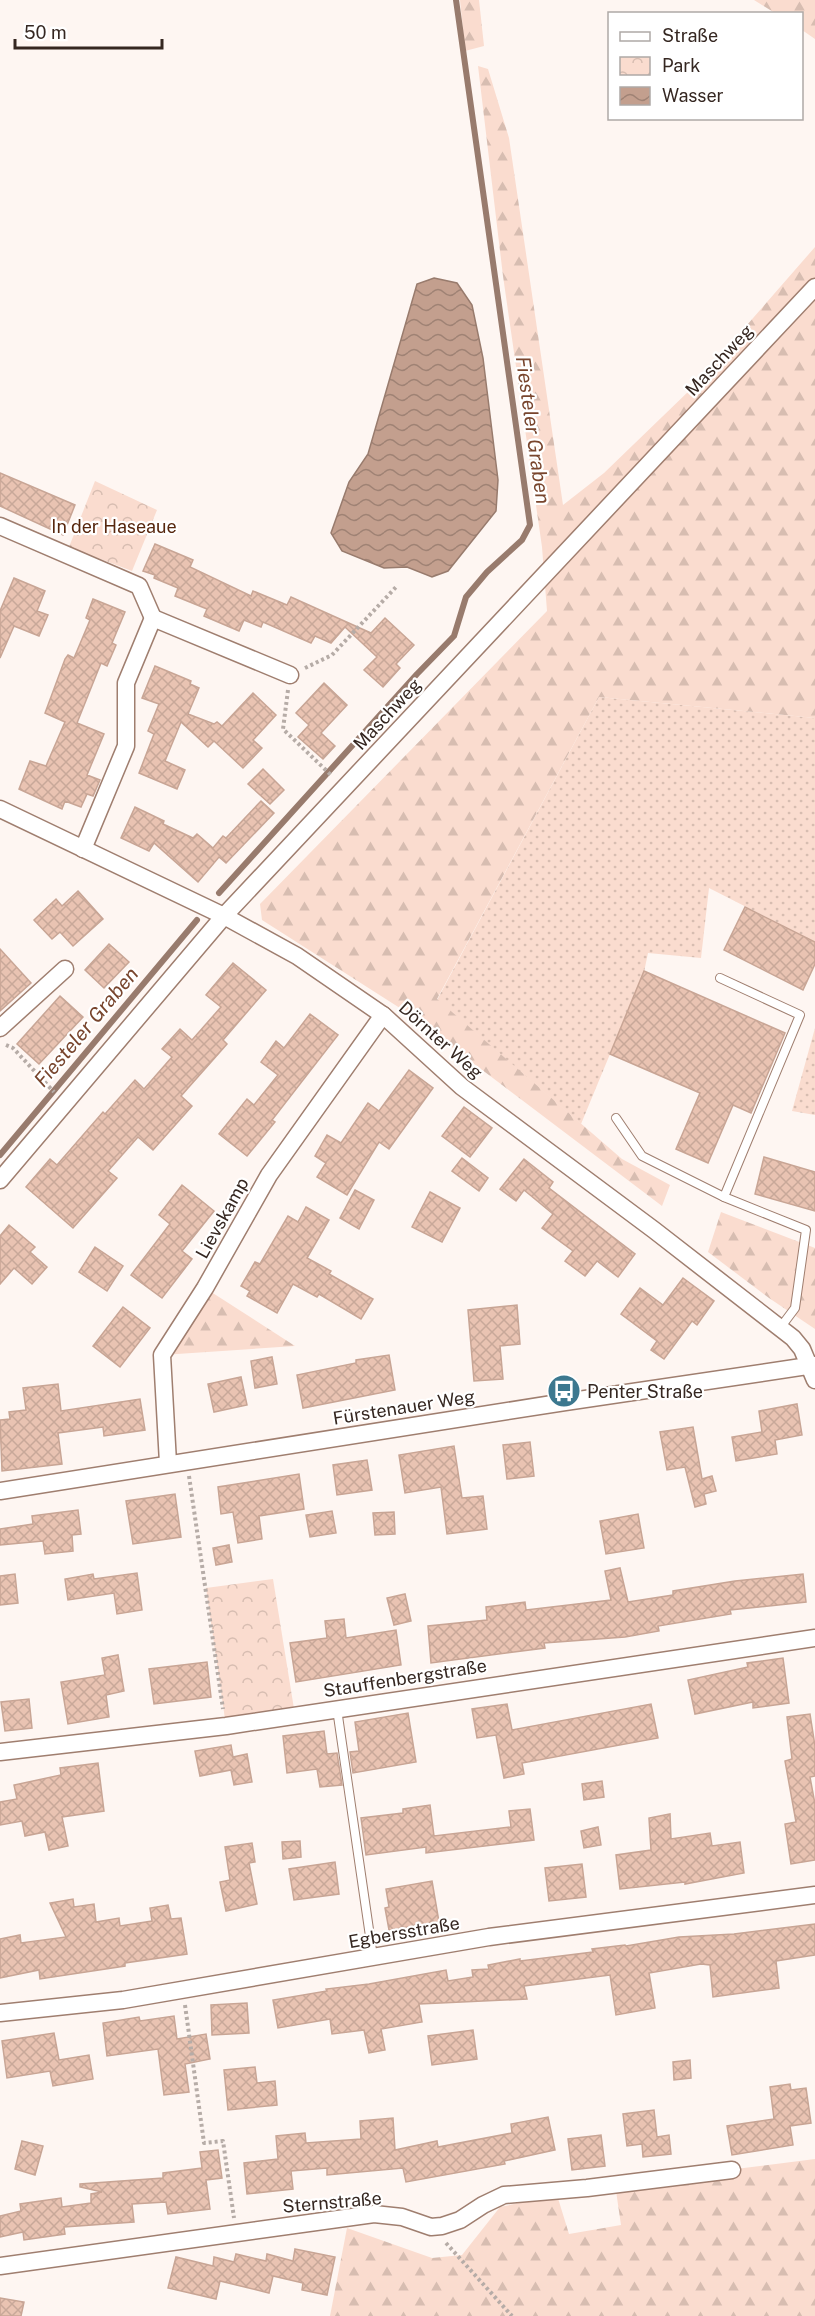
<svg xmlns="http://www.w3.org/2000/svg" width="815" height="2316" font-family="'Public Sans',sans-serif">
<style>
.grass{fill:url(#grass-dots)}
.forest{fill:url(#forest-firs)}
.park{fill:url(#park-crowns)}
.water{fill:url(#water-waves);stroke:#987b6d;stroke-width:1.5}
.lines{fill:none;stroke-linecap:round;stroke-linejoin:round}
.stream{stroke:#987b6d;stroke-width:6}
.building{fill:url(#building-cross-hatch);stroke:#c8a595;stroke-width:1.5}
.lane-casing{stroke:#9f7e6f;stroke-width:10}
.street-casing{stroke:#9f7e6f;stroke-width:19}
.path{stroke:#b6aca7;stroke-width:4;stroke-dasharray:3 3;stroke-linecap:butt}
.lane{stroke:#fff;stroke-width:8}
.street{stroke:#fff;stroke-width:16}
.labels{text-anchor:middle;dominant-baseline:central;stroke-width:4.5;stroke-linejoin:round;paint-order:stroke}
.street-label{font-size:18px;fill:#352721;stroke:#fff}
.park-label{font-size:18px;fill:#57270e;stroke:#fff}
.poi-label{font-size:18px;fill:#352721;stroke:#fff;text-anchor:start}
.water-label{font-size:20px;font-style:italic;fill:#78452d;stroke:#fff}
</style>
<defs>
<pattern id="grass-dots" width="8" height="8" patternUnits="userSpaceOnUse" patternTransform="scale(1.5)"><rect width="8" height="8" fill="#fadccf"/><path d="M2 2h.1M6 6h.1" fill="none" stroke="#d7bdb1" stroke-width="1.8" stroke-linecap="round"/></pattern>
<pattern id="forest-firs" width="22" height="20" patternUnits="userSpaceOnUse" patternTransform="scale(1.5)"><rect width="22" height="20" fill="#fadccf"/><path d="M5 1l3.5 6h-7zM16 11l3.5 6h-7z" fill="#d7bdb1"/></pattern>
<pattern id="park-crowns" width="20" height="18" patternUnits="userSpaceOnUse" patternTransform="scale(1.5)"><rect width="20" height="18" fill="#fadccf"/><path d="M2 6a3 3 0 1 1 6 0M12 15a3 3 0 1 1 6 0" fill="none" stroke="#d7bdb1"/></pattern>
<pattern id="water-waves" width="16" height="10" patternUnits="userSpaceOnUse" patternTransform="scale(1.5)"><rect width="16" height="10" fill="#c39f8e"/><path d="M0 5q4-4 8 0t8 0" fill="none" stroke="#9f8274"/></pattern>
<pattern id="building-cross-hatch" width="8" height="8" patternUnits="userSpaceOnUse" patternTransform="scale(1.5)"><rect width="8" height="8" fill="#e9c3b2"/><path d="M0 0l8 8M0 8l8-8" fill="none" stroke="#c8a899"/></pattern>
</defs>
<rect width="100%" height="100%" fill="#fef6f2"/>
<!-- grass -->
<g class="grass">
<polygon points="599,697 815,718 815,942 709,888 701,958 648,953 644,972 581,1124 437,1000"/>
<polygon points="815,1028 815,1115 792,1111"/>
</g>
<!-- forest -->
<g class="forest">
<polygon points="460,0 479,0 484,46 465,51"/>
<polygon points="754,0 815,0 815,39 802,30 802,14 775,13"/>
<polygon points="478,66 488,69 509,138 563,505 604,473 692,388 815,247 815,718 599,697 437,999 622,1159 670,1185 662,1206 403,1010 262,920 260,904 547,611 542,547 503,276"/>
<polygon points="721,1212 815,1248 815,1329 769,1298 708,1252"/>
<polygon points="205,1288 295,1346 162,1355"/>
<polygon points="815,2159 815,2316 330,2316 347,2228 432,2258 462,2255 500,2207 557,2195 569,2234 621,2225 615,2184"/>
</g>
<!-- park -->
<g class="park">
<polygon points="95,481 157,510 132,571 69,547"/>
<polygon points="273,1579 295,1715 226,1726 206,1588"/>
</g>
<!-- water -->
<polygon class="water" points="434,278 457,283 472,305 483,358 498,480 496,511 448,571 432,577 407,567 384,568 342,551 331,533 349,482 368,454 417,284"/>
<g class="lines">
<!-- stream -->
<g class="stream">
<polyline points="219,893 417,674 454,636 466,597 487,572 522,540 530,525 456,0"/>
<polyline points="0,1155 197,920"/>
</g>
</g>
<!-- building -->
<g class="building">
<polygon points="0,473 75,505 63,535 0,506"/>
<polygon points="155,544 193,560 190,567 251,596 253,591 287,605 291,597 371,633 385,618 414,645 396,664 400,668 383,687 364,670 377,657 345,627 331,643 315,636 311,643 263,622 261,627 244,620 239,631 204,616 207,609 175,596 178,588 154,578 155,575 143,571"/>
<polygon points="14,578 45,591 37,611 48,615 39,636 14,626 0,658 0,611"/>
<polygon points="93,599 125,612 112,643 116,645 107,666 101,663 77,723 104,734 87,775 100,780 93,796 87,794 81,807 65,801 62,809 19,789 30,761 46,766 65,722 45,713 65,659 68,655 74,658 90,620 86,618"/>
<polygon points="155,666 191,681 190,684 199,688 188,714 214,724 217,722 222,726 253,693 276,715 253,740 262,748 243,768 214,741 208,747 181,722 165,761 185,770 177,789 139,773 154,734 148,731 159,704 142,698"/>
<polygon points="324,683 347,705 321,733 335,746 323,759 298,737 309,725 296,713"/>
<polygon points="263,769 284,790 270,804 248,784"/>
<polygon points="261,801 274,813 226,863 219,857 198,882 154,843 149,851 121,838 135,807 164,821 163,824 193,838 197,834 213,848 223,836 226,838"/>
<polygon points="78,891 103,919 73,946 60,932 52,939 34,920 56,899 62,906"/>
<polygon points="745,907 815,942 815,964 803,990 724,950"/>
<polygon points="109,944 129,962 104,988 85,970"/>
<polygon points="0,949 31,983 0,1011"/>
<polygon points="233,963 266,990 223,1040 227,1044 181,1096 192,1106 153,1150 138,1137 108,1171 117,1178 73,1228 26,1187 50,1159 57,1165 103,1112 105,1114 135,1080 144,1089 172,1057 162,1049 180,1029 192,1040 221,1007 206,995"/>
<polygon points="644,971 785,1033 751,1113 733,1105 708,1163 676,1149 700,1093 610,1054"/>
<polygon points="60,996 83,1017 39,1064 17,1044"/>
<polygon points="310,1014 338,1035 272,1120 275,1122 247,1156 219,1134 247,1099 254,1105 278,1075 261,1062 276,1041 284,1048"/>
<polygon points="409,1070 433,1088 389,1149 379,1142 347,1195 317,1177 326,1163 315,1156 327,1135 341,1143 368,1103 379,1111"/>
<polygon points="464,1107 492,1128 470,1157 442,1136"/>
<polygon points="764,1157 815,1172 815,1211 755,1194"/>
<polygon points="462,1158 488,1178 479,1191 452,1171"/>
<polygon points="524,1159 553,1182 549,1188 635,1254 618,1277 597,1261 585,1276 565,1261 573,1251 542,1228 553,1214 524,1190 516,1201 500,1189"/>
<polygon points="182,1185 214,1211 182,1251 192,1259 162,1298 131,1275 170,1224 159,1215"/>
<polygon points="355,1190 374,1200 359,1229 340,1218"/>
<polygon points="430,1192 460,1208 442,1242 412,1227"/>
<polygon points="306,1207 329,1220 307,1258 331,1271 329,1274 373,1299 361,1319 319,1294 317,1297 293,1284 277,1313 247,1296 250,1291 241,1286 255,1262 260,1264 288,1216 298,1222"/>
<polygon points="9,1225 35,1247 30,1252 47,1267 32,1284 14,1268 0,1284 0,1236"/>
<polygon points="95,1247 123,1266 107,1291 79,1272"/>
<polygon points="683,1278 714,1301 697,1325 692,1321 664,1359 651,1350 657,1341 621,1314 640,1288 663,1305"/>
<polygon points="517,1305 520,1344 500,1346 503,1379 474,1381 468,1310"/>
<polygon points="123,1307 150,1328 120,1367 93,1346"/>
<polygon points="389,1355 395,1390 303,1408 297,1375 356,1363 356,1360"/>
<polygon points="272,1357 277,1384 255,1388 251,1361"/>
<polygon points="241,1377 247,1405 214,1412 208,1384"/>
<polygon points="58,1384 61,1411 140,1399 145,1430 104,1436 103,1427 58,1433 62,1464 2,1471 0,1420 10,1419 9,1412 26,1410 23,1388"/>
<polygon points="797,1404 802,1435 775,1440 777,1454 736,1461 732,1437 762,1432 759,1411"/>
<polygon points="693,1427 702,1479 712,1476 716,1491 704,1494 706,1504 695,1507 685,1467 667,1470 660,1432"/>
<polygon points="530,1442 534,1476 507,1479 503,1445"/>
<polygon points="454,1446 462,1498 483,1496 487,1529 447,1534 441,1487 405,1493 399,1455"/>
<polygon points="367,1460 372,1490 337,1495 333,1465"/>
<polygon points="299,1474 304,1509 259,1516 262,1539 238,1543 233,1512 221,1514 218,1487"/>
<polygon points="175,1494 181,1537 133,1544 126,1501"/>
<polygon points="78,1510 81,1534 72,1535 73,1551 45,1554 43,1541 0,1545 0,1529 33,1524 32,1516"/>
<polygon points="332,1511 336,1533 310,1537 306,1515"/>
<polygon points="394,1512 395,1534 375,1535 373,1513"/>
<polygon points="638,1514 644,1548 606,1554 600,1521"/>
<polygon points="229,1545 232,1562 216,1565 213,1548"/>
<polygon points="620,1568 628,1602 673,1595 673,1591 735,1581 803,1574 806,1602 730,1610 731,1614 658,1626 659,1631 625,1637 544,1643 545,1648 431,1663 428,1626 487,1620 486,1607 525,1602 526,1610 611,1600 605,1571"/>
<polygon points="137,1573 142,1610 117,1614 114,1593 68,1600 65,1579 93,1574 94,1579"/>
<polygon points="15,1574 18,1603 0,1605 0,1576"/>
<polygon points="405,1594 411,1621 394,1625 387,1598"/>
<polygon points="344,1619 346,1638 396,1630 401,1665 296,1682 290,1643 327,1638 325,1621"/>
<polygon points="118,1655 124,1691 106,1695 109,1717 68,1724 61,1682 105,1675 102,1658"/>
<polygon points="783,1658 789,1703 753,1708 753,1702 695,1714 688,1680 748,1667 747,1663"/>
<polygon points="207,1662 211,1697 154,1704 149,1669"/>
<polygon points="29,1699 32,1728 5,1731 1,1702"/>
<polygon points="507,1704 512,1730 651,1704 658,1738 522,1763 524,1774 504,1778 496,1735 477,1738 472,1709"/>
<polygon points="408,1713 416,1762 353,1773 350,1752 359,1751 355,1722"/>
<polygon points="810,1714 815,1746 815,1776 810,1777 815,1804 815,1860 791,1864 785,1824 796,1822 785,1761 792,1759 787,1717"/>
<polygon points="324,1731 327,1754 337,1753 342,1785 320,1787 317,1769 287,1773 283,1736"/>
<polygon points="231,1745 233,1757 247,1754 252,1782 234,1785 231,1770 200,1776 195,1751"/>
<polygon points="98,1763 104,1811 62,1817 68,1846 49,1850 45,1832 25,1836 22,1821 0,1825 0,1802 17,1799 14,1785 61,1775 60,1768"/>
<polygon points="602,1781 604,1797 584,1800 582,1784"/>
<polygon points="430,1805 434,1836 511,1827 509,1811 530,1809 534,1840 426,1853 426,1847 366,1855 361,1818 403,1813 403,1809"/>
<polygon points="670,1814 671,1839 710,1833 712,1846 740,1842 744,1873 685,1884 685,1882 620,1889 616,1855 651,1850 649,1818"/>
<polygon points="598,1827 601,1845 584,1848 581,1831"/>
<polygon points="300,1841 301,1857 283,1859 282,1842"/>
<polygon points="252,1843 255,1862 249,1863 257,1904 226,1911 220,1882 230,1880 225,1847"/>
<polygon points="335,1862 339,1894 294,1900 289,1869"/>
<polygon points="582,1864 586,1897 549,1901 545,1868"/>
<polygon points="432,1881 439,1922 389,1930 385,1908 389,1907 386,1889"/>
<polygon points="73,1899 74,1907 94,1904 96,1922 119,1918 120,1926 152,1921 150,1908 168,1905 171,1919 181,1918 187,1954 125,1963 125,1966 40,1979 39,1970 0,1978 0,1939 20,1935 21,1943 66,1937 50,1903"/>
<polygon points="815,1924 815,1955 776,1961 779,1988 713,1997 710,1965 701,1964 649,1973 655,2008 616,2015 610,1975 524,1986 527,1999 419,2004 422,2022 381,2029 385,2050 369,2053 364,2030 332,2034 330,2019 278,2028 273,2000 327,1991 326,1989 369,1984 446,1970 448,1981 473,1977 472,1970 489,1969 488,1965 520,1959 520,1961 593,1952 592,1949 625,1945 626,1946 679,1937 734,1934"/>
<polygon points="247,2003 249,2033 212,2035 211,2005"/>
<polygon points="174,2016 177,2039 206,2034 210,2059 185,2064 189,2092 164,2095 158,2049 107,2056 103,2023 139,2017 140,2021"/>
<polygon points="473,2030 477,2059 432,2065 428,2036"/>
<polygon points="54,2033 59,2060 89,2055 93,2079 53,2086 50,2071 7,2078 2,2041"/>
<polygon points="690,2060 691,2078 674,2080 673,2062"/>
<polygon points="255,2067 257,2083 275,2081 277,2105 228,2110 224,2070"/>
<polygon points="790,2084 791,2090 806,2088 811,2123 790,2126 793,2145 732,2155 727,2126 774,2119 770,2087"/>
<polygon points="654,2110 657,2137 669,2135 671,2154 643,2157 642,2144 627,2146 623,2114"/>
<polygon points="548,2117 555,2150 504,2161 505,2164 406,2182 403,2168 327,2175 327,2168 291,2171 293,2189 247,2194 244,2163 278,2159 276,2136 305,2133 306,2143 361,2139 360,2121 393,2118 395,2150 437,2141 438,2147 512,2133 511,2124"/>
<polygon points="601,2135 605,2166 572,2170 568,2139"/>
<polygon points="22,2141 43,2146 35,2175 15,2169"/>
<polygon points="218,2150 222,2178 206,2180 210,2209 168,2214 166,2202 132,2204 134,2222 64,2227 65,2234 24,2240 23,2232 0,2237 0,2216 21,2211 20,2204 61,2198 62,2207 91,2203 91,2194 102,2192 80,2187 80,2184 163,2178 163,2173 202,2168 200,2152"/>
<polygon points="295,2249 335,2257 327,2295 302,2290 303,2283 273,2276 269,2293 220,2281 216,2299 168,2288 176,2257 213,2266 214,2257 234,2262 236,2254 266,2261 267,2254 293,2261"/>
<polygon points="0,2298 24,2302 21,2316 0,2316"/>
</g>
<g class="lines">
<defs>
<g id="lane">
<polyline points="720,978 800,1015 724,1197 806,1230 795,1308 780,1328"/>
<polyline points="616,1118 642,1156 724,1197"/>
<polyline points="337,1709 373,1957"/>
</g>
<g id="street">
<polyline points="0,526 139,586 153,618"/>
<polyline points="153,618 290,675"/>
<polyline points="0,809 224,916 297,956 383,1015 462,1087 654,1230 793,1338 802,1349 815,1380"/>
<polyline points="83,849 126,746 126,683 153,618"/>
<polyline points="0,1028 65,969"/>
<polyline points="0,1180 224,916 815,287"/>
<polyline points="168,1463 162,1355 205,1288 269,1175 383,1015"/>
<polyline points="0,1491 565,1402 815,1365"/>
<polyline points="0,1752 226,1726 815,1638"/>
<polyline points="0,2013 123,2000 489,1937 815,1895"/>
<polyline points="0,2266 374,2214 402,2217 431,2227 442,2226 460,2220 483,2205 504,2195 587,2188 732,2170"/>
</g>
</defs>
<!-- lane casing -->
<use href="#lane" class="lane-casing"/>
<!-- street casing -->
<use href="#street" class="street-casing"/>
<!-- path -->
<g class="path">
<polyline points="305,668 332,655 397,586"/>
<polyline points="288,690 283,729 332,776"/>
<polyline points="6,1045 13,1048 54,1092"/>
<polyline points="189,1476 223,1709"/>
<polyline points="185,2005 204,2143 223,2141 234,2218"/>
<polyline points="446,2243 512,2316"/>
</g>
<!-- lane -->
<use href="#lane" class="lane"/>
<!-- street -->
<use href="#street" class="street"/>
</g>
<!-- icons -->
<defs>
<symbol id="bus-disc" viewBox="-11 -11 22 22"><circle r="9.5" fill="#3c788f" stroke="#fff"/><path d="M-5-6H5V4H4V6H2V4H-2V6H-4V4H-5ZM-3.5-4V0h7V-4ZM-3.5 1.2v1.5H-2V1.2ZM2 1.2v1.5H3.5V1.2Z" fill="#fff"/></symbol>
</defs>
<g fill-rule="evenodd">
<use href="#bus-disc" x="545" y="1372" width="38" height="38"/>
</g>
<g class="labels">
<!-- street labels -->
<g class="street-label">
<text transform="translate(719 360) rotate(-47)">Maschweg</text>
<text transform="translate(387 714) rotate(-47)">Maschweg</text>
<text transform="translate(441 1040) rotate(42)">Dörnter Weg</text>
<text transform="translate(222 1218) rotate(-61)">Lievskamp</text>
<text transform="translate(404 1407) rotate(-9)">Fürstenauer Weg</text>
<text transform="translate(405 1678) rotate(-9)">Stauffenbergstraße</text>
<text transform="translate(404 1932) rotate(-10)">Egbersstraße</text>
<text transform="translate(332 2202) rotate(-5)">Sternstraße</text>
</g>
<!-- park labels -->
<g class="park-label">
<text x="114" y="526">In der Haseaue</text>
</g>
<!-- poi labels -->
<g class="poi-label">
<text x="587" y="1391">Penter Straße</text>
</g>
<!-- water labels -->
<g class="water-label">
<text transform="translate(533 430) rotate(82)">Fiesteler Graben</text>
<text transform="translate(86 1027) rotate(-50)">Fiesteler Graben</text>
</g>
</g>
<!-- legend -->
<rect x="608" y="12" width="195" height="108" fill="#ffffff" stroke="#aea9a6" stroke-width="1.5"/>
<rect x="620" y="32" width="30" height="9" fill="#ffffff" stroke="#aea9a6" stroke-width="1.5"/>
<text x="662" y="42" font-size="18" fill="#352721">Straße</text>
<rect x="620" y="57" width="30" height="18" fill="url(#park-crowns)" stroke="#aea9a6" stroke-width="1.5"/>
<text x="662" y="72" font-size="18" fill="#352721">Park</text>
<rect x="620" y="87" width="30" height="18" fill="url(#water-waves)" stroke="#aea9a6" stroke-width="1.5"/>
<text x="662" y="102" font-size="18" fill="#352721">Wasser</text>
<!-- scale -->
<path d="M15 39v9h147v-9" fill="none" stroke="#352721" stroke-width="3"/>
<text x="24" y="39" font-size="18" fill="#352721" stroke="#ffffff" stroke-width="4.5" paint-order="stroke">50 m</text>
</svg>
